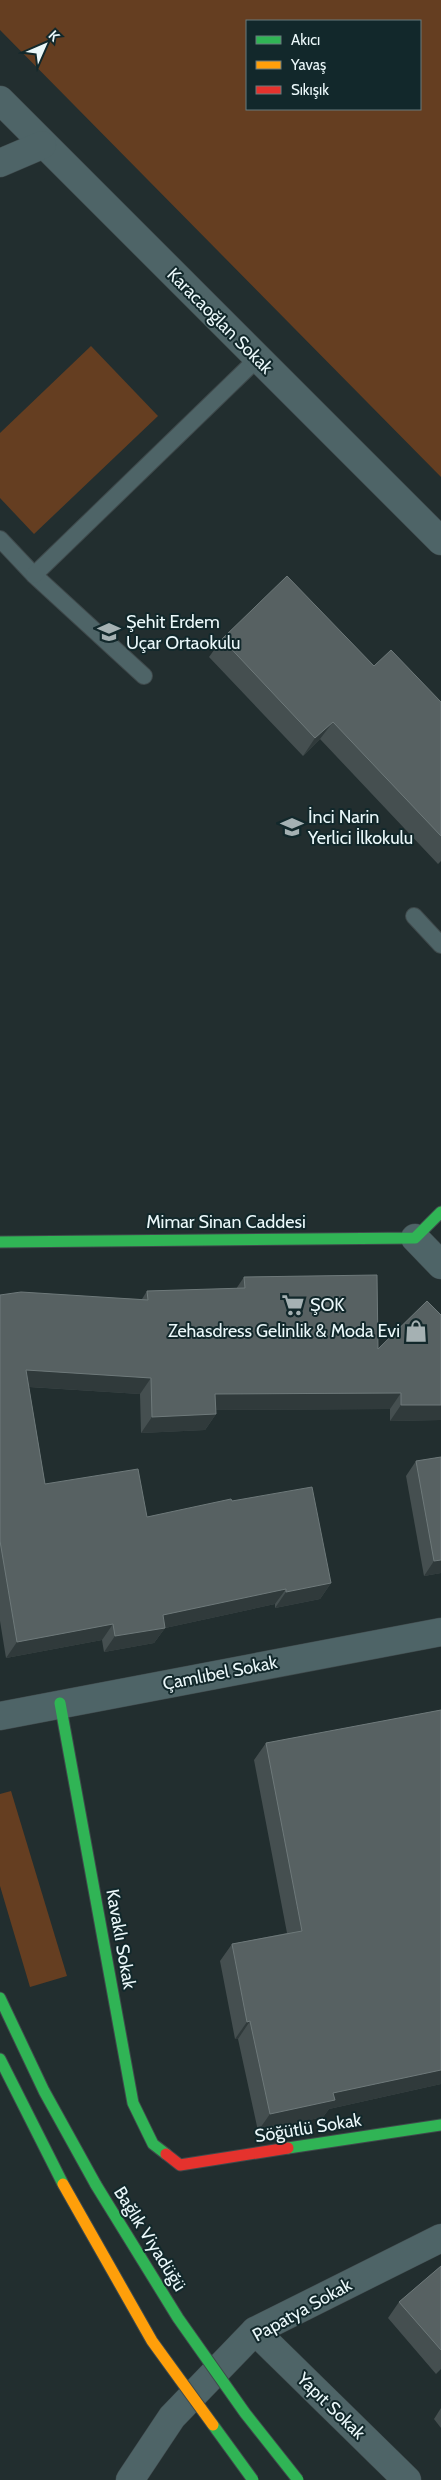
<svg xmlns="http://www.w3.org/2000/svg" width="441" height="2480" font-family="Cabin,sans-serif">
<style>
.green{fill:#653e21;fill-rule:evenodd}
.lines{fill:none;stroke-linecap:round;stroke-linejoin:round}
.lane-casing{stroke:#3f494b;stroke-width:18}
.street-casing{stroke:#3f494b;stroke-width:29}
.fast-casing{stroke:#3f494b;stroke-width:13}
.jam-casing{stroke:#3f494b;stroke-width:13}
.lane{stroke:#4e6467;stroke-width:16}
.street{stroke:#4e6467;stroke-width:28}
.fast{stroke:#30b455;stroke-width:11}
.jam{stroke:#e5322d;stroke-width:11}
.fast-bridge-casing{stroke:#3f494b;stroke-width:13;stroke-linecap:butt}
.slow-bridge-casing{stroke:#3f494b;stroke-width:13;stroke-linecap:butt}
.fast-bridge{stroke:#30b455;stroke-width:11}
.slow-bridge{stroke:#ff9f0a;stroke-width:11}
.wall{fill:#454f50}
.shaded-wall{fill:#303a3b}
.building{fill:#576162;stroke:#6e797a}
.labels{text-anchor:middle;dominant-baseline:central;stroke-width:4;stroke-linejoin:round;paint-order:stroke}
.street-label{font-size:18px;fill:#ebf8fa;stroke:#12282b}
.poi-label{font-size:18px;fill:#ebf8fa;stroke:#12282b;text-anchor:start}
</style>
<rect width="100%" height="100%" fill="#222e2f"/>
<!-- green -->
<g class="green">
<path d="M0,0H441V477L0,30ZM420,21V109H247V21Z"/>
<polygon points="91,346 158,416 34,534 0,498 0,433"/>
<polygon points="11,1791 67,1976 30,1987 0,1886 0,1794"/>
</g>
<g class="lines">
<defs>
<g id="lane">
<polyline points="0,539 34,575 144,676"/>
<polyline points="34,575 257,359"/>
<polyline points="414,916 441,945"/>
</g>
<g id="street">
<polyline points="0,100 441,541"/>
<polyline points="0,163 42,145"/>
<polyline points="415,1238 441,1265"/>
<polyline points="0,1716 441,1632"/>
<polyline points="255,2331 407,2480"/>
<polyline points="130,2480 172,2417 255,2331 441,2238"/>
</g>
<g id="fast">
<polyline points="0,1242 415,1238 441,1212"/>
<polyline points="60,1703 133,2103 153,2144 166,2154"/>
<polyline points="0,1998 44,2091 96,2185"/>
<polyline points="0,2059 63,2184"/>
<polyline points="288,2148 441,2125"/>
</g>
<polyline id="jam" points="166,2154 180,2165 288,2148"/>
</defs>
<!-- lane casing -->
<use href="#lane" class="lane-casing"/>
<!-- street casing -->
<use href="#street" class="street-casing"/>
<!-- fast casing -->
<use href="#fast" class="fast-casing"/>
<!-- jam casing -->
<use href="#jam" class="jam-casing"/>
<!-- lane -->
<use href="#lane" class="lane"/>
<!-- street -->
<use href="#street" class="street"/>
<!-- fast -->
<use href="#fast" class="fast"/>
<!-- jam -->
<use href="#jam" class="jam"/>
<defs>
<g id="fast-bridge">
<polyline points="96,2185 178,2318 245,2413 298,2480"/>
<polyline points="213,2425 253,2480"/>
</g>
<polyline id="slow-bridge" points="63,2184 152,2341 213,2425"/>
</defs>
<!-- fast-bridge casing -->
<use href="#fast-bridge" class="fast-bridge-casing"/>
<!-- slow-bridge casing -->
<use href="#slow-bridge" class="slow-bridge-casing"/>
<!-- fast-bridge -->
<use href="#fast-bridge" class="fast-bridge"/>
<!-- slow-bridge -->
<use href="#slow-bridge" class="slow-bridge"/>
</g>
<!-- wall -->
<g class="wall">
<polygon points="222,639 374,666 441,702 441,861 438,864 320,739 303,756 209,657"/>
<polygon points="244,1277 378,1349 441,1420 390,1421 390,1409 215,1410 216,1414 205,1430 141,1433 140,1394 29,1387 45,1484 147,1517 232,1501 331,1583 320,1599 275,1608 275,1604 165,1628 154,1643 104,1652 102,1640 6,1658 0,1621 0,1295 142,1299 147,1291 236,1289"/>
<polygon points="441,1457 441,1573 424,1576 406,1476 416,1461"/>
<polygon points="441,1710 441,2084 329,2109 323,2117 258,2131 238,2039 235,2039 220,1961 232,1944 287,1933 254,1760 266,1743"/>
<polygon points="441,2266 441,2369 436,2374 388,2318 399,2302"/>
<polygon points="441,2408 441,2428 434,2419"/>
</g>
<!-- shaded-wall -->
<g class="shaded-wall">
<polygon points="333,722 320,739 303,756 315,738"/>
<polygon points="26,1370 151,1378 140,1394 15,1386"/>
<polygon points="401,1393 390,1409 204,1410 215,1394"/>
<polygon points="401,1405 441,1405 441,1420 390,1421"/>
<polygon points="216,1414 205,1430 141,1433 152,1417"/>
<polygon points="441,1560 441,1573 424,1576 434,1561"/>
<polygon points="331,1583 320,1599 275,1608 286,1592"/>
<polygon points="286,1589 275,1604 165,1628 154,1643 104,1652 115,1636 163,1615"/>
<polygon points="113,1624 102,1640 6,1658 17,1642"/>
<polygon points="250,2021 238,2039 235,2039 247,2022"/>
<polygon points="441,2070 441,2084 329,2109 323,2117 258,2131 270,2114 333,2093"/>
</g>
<!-- building -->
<g class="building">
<polygon points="287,576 374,666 391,650 441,702 441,836 333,722 315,738 222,639"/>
<polygon points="377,1275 378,1349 427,1301 441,1315 441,1405 401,1405 401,1393 215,1394 216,1414 152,1417 151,1378 26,1370 45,1484 138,1469 147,1517 231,1499 232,1501 312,1487 331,1583 286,1592 286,1589 163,1615 165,1628 115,1636 113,1624 17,1642 0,1541 0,1295 21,1292 148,1300 147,1291 245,1288 244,1277"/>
<polygon points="441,1457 441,1560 434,1561 416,1461"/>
<polygon points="441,1710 441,2070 333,2093 335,2100 270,2114 250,2021 247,2022 232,1944 302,1931 266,1743"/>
<polygon points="441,2266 441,2350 399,2302"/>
</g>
<!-- icons -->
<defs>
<symbol id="school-bare" viewBox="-9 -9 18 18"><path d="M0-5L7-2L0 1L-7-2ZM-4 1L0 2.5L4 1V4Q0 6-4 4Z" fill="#a5b1b3" stroke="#12282b" stroke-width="2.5" paint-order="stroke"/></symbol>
<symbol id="supermarket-bare" viewBox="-9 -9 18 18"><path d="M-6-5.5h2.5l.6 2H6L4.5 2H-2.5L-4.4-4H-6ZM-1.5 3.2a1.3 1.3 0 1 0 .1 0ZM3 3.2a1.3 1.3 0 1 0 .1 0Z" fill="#a5b1b3" stroke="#12282b" stroke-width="2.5" paint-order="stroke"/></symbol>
<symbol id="shop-bare" viewBox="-9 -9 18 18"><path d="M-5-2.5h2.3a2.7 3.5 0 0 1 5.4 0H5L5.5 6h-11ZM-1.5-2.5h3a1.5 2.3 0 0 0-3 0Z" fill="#a5b1b3" stroke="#12282b" stroke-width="2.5" paint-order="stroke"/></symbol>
</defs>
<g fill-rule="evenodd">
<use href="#school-bare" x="93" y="616" width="32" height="32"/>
<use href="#school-bare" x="276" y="811" width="32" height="32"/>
<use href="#supermarket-bare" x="277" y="1289" width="32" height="32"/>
<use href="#shop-bare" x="400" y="1315" width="32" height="32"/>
</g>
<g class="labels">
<!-- street labels -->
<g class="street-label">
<text transform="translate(220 321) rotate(45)">Karacaoğlan Sokak</text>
<text x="226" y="1222">Mimar Sinan Caddesi</text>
<text transform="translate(220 1673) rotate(-11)">Çamlıbel Sokak</text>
<text transform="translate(121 1939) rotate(80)">Kavaklı Sokak</text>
<text transform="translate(308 2128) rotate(-9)">Söğütlü Sokak</text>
<text transform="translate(150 2239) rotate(58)">Bağlık Viyadüğü</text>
<text transform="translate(302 2310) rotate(-29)">Papatya Sokak</text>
<text transform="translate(331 2406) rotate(44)">Yapıt Sokak</text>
</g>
<!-- poi labels -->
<g class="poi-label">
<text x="126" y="622">Şehit Erdem<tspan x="126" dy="21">Uçar Ortaokulu</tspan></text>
<text x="308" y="817">İnci Narin<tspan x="308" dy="21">Yerlici İlkokulu</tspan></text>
<text x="310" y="1305">ŞOK</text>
<text x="400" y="1331" text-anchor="end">Zehasdress Gelinlik &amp; Moda Evi</text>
</g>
</g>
<!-- legend -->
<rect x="246" y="20" width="175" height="90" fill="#12282b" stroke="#697b7e"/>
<rect x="256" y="36" width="25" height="8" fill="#30b455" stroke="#697b7e"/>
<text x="291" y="45" font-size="15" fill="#ebf8fa">Akıcı</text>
<rect x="256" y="61" width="25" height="8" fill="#ff9f0a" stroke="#697b7e"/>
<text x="291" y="70" font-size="15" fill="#ebf8fa">Yavaş</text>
<rect x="256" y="86" width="25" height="8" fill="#e5322d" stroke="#697b7e"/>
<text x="291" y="95" font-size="15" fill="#ebf8fa">Sıkışık</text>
<!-- north arrow -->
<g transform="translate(45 45) rotate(45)" stroke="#12282b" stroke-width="4" paint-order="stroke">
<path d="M0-4L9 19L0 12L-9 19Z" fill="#ebf8fa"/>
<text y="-8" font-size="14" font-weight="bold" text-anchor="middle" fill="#ebf8fa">K</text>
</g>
</svg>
